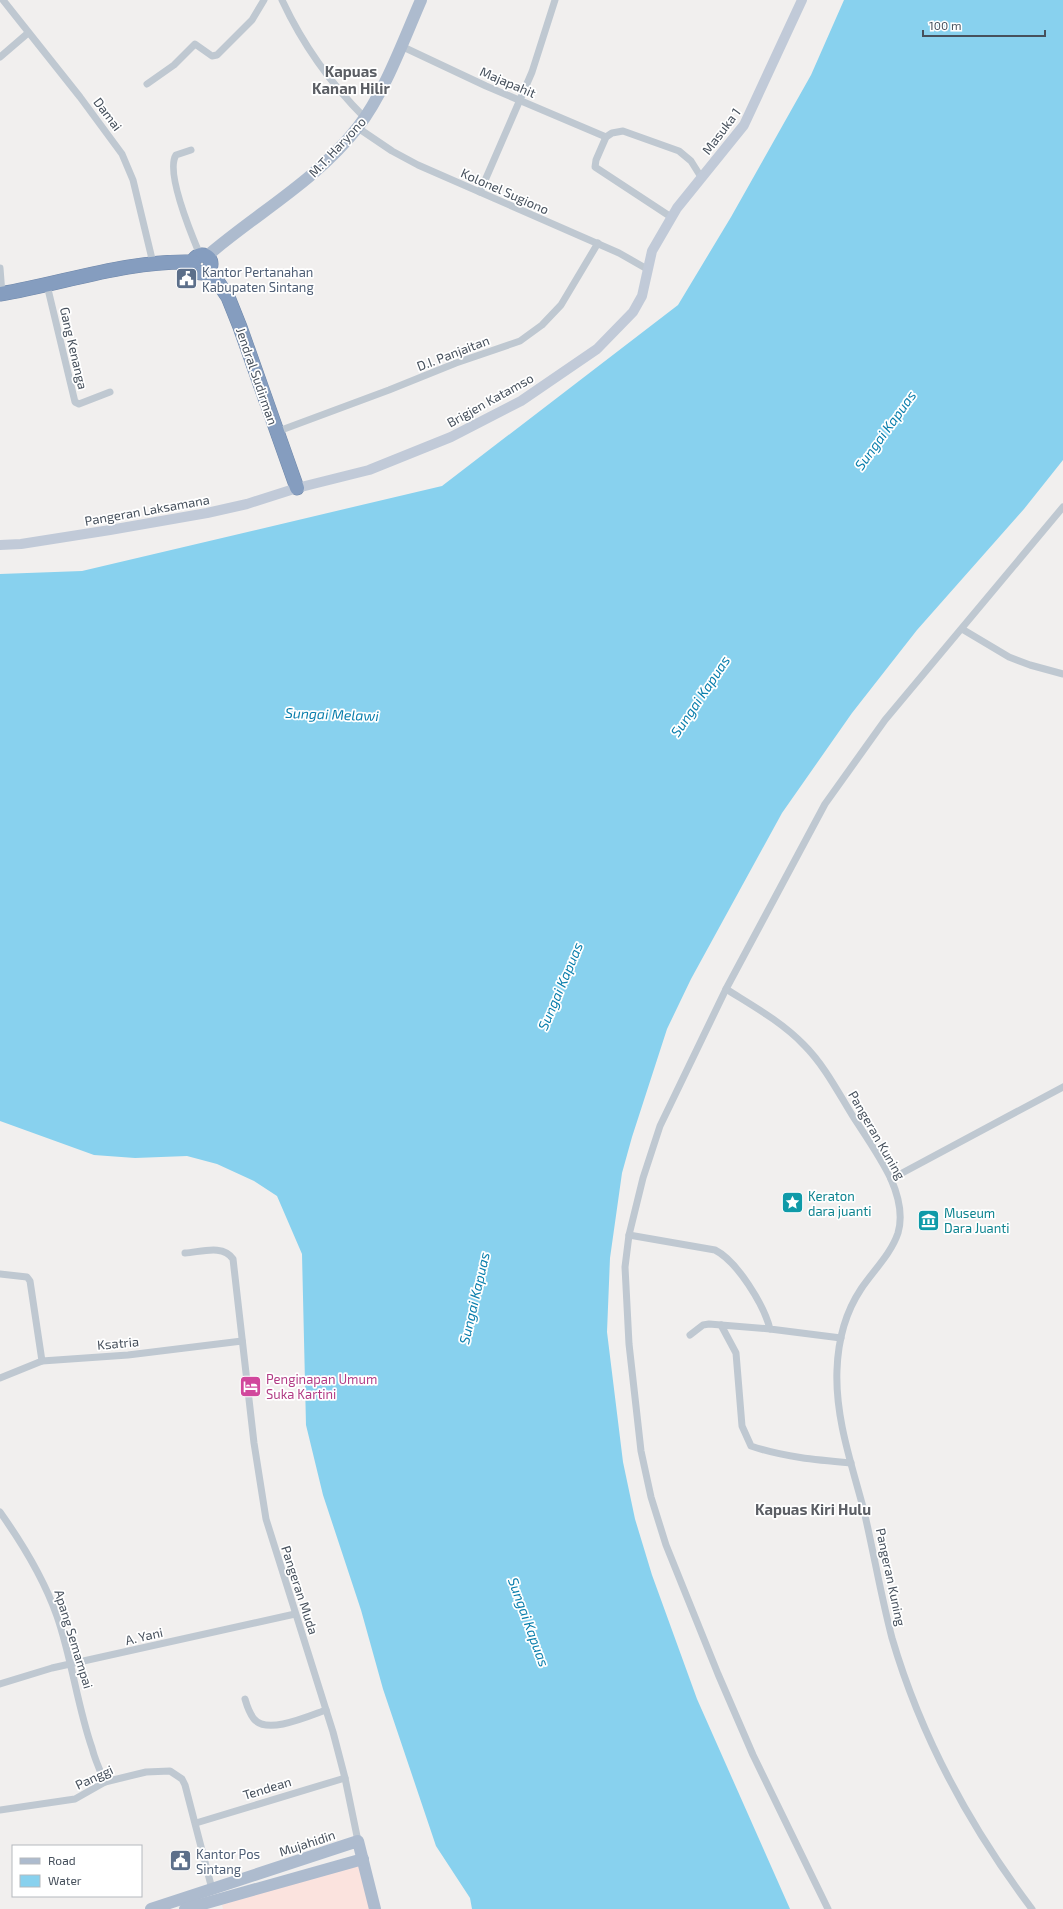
<svg xmlns="http://www.w3.org/2000/svg" width="1063" height="1909" font-family="'Exo 2',sans-serif">
<style>
.medical{fill:#fbe3de}
.water{fill:#88d1ee}
.lines{fill:none;stroke-linecap:round;stroke-linejoin:round}
.highway-casing{stroke:#7088aa;stroke-width:15}
.street{stroke:#bfc8d1;stroke-width:7}
.secondary{stroke:#c1cad8;stroke-width:10}
.primary{stroke:#adbbce;stroke-width:12}
.highway{stroke:#859dbf;stroke-width:14}
.labels{text-anchor:middle;dominant-baseline:central;stroke-width:3.5;stroke-linejoin:round;paint-order:stroke}
.street-label{font-size:13px;fill:#46505c;stroke:#fff}
.service-label{font-size:13px;fill:#4e5e75;stroke:#fff;text-anchor:start}
.culture-label{font-size:13px;fill:#0d838f;stroke:#fff;text-anchor:start}
.hotel-label{font-size:13px;fill:#b23c85;stroke:#fff;text-anchor:start}
.water-label{font-size:14px;font-style:italic;fill:#097eac;stroke:#fff}
.quarter-label{font-size:15px;font-weight:bold;fill:#5b5e64;stroke:#fff}
</style>
<rect width="100%" height="100%" fill="#f1efee"/>
<!-- medical -->
<polygon class="medical" points="361,1859 370,1909 223,1909 222,1905"/>
<!-- water -->
<polygon class="water" points="844,0 1063,0 1063,460 1024,509 917,630 852,713 782,813 691,979 667,1029 632,1137 622,1173 610,1258 607,1332 623,1462 635,1519 652,1575 697,1699 790,1909 472,1909 470,1898 436,1846 383,1689 361,1610 323,1495 306,1425 302,1254 277,1196 254,1181 217,1164 187,1156 135,1158 94,1155 0,1121 0,574 82,571 442,486 678,305 731,217 811,75"/>
<g class="lines">
<defs>
<g id="highway">
<circle cx="202" cy="264" r="9"/>
<polyline points="209,269 228,297 240,327 297,488"/>
<path d="M0,294C65,283 127,260 193,262"/>
</g>
</defs>
<!-- highway casing -->
<use href="#highway" class="highway-casing"/>
<!-- street -->
<g class="street">
<polyline points="3,0 80,97 122,154 133,180 153,263"/>
<path d="M282,0C302,43 331,84 365,118"/>
<polyline points="401,46 486,86 606,137"/>
<polyline points="0,57 28,33"/>
<polyline points="147,84 174,65 195,44 212,56 217,55 252,20 264,0"/>
<polyline points="358,128 392,151 418,165 619,253 647,269"/>
<path d="M191,150L176,155C165,172 192,236 200,255"/>
<polyline points="480,192 532,72 555,0"/>
<polyline points="671,217 595,167 596,160 606,137 612,133 623,131 679,151 691,161 701,177"/>
<polyline points="0,268 2,294"/>
<polyline points="47,285 75,402 79,404 110,392"/>
<polyline points="276,432 389,390 456,363 520,341 542,325 561,305 598,243"/>
<polyline points="962,629 1009,657 1030,665 1063,674"/>
<path d="M726,989C753,1006 782,1022 804,1045C825,1066 839,1094 854,1118C867,1138 881,1158 891,1179C898,1195 903,1216 898,1233C891,1254 873,1271 861,1289C845,1313 838,1341 837,1370C835,1418 852,1465 864,1511C874,1554 881,1596 892,1638C921,1737 970,1827 1032,1909"/>
<polyline points="891,1179 1063,1087"/>
<path d="M629,1235L715,1250C737,1261 764,1305 770,1329L841,1338"/>
<path d="M185,1253C201,1252 223,1244 233,1259L254,1443L266,1519L333,1732L345,1778L358,1841"/>
<polyline points="0,1274 27,1277 30,1281 42,1361"/>
<path d="M721,1325L736,1353L742,1426L751,1446C783,1457 817,1460 851,1463"/>
<polyline points="690,1335 703,1325 709,1324 770,1329"/>
<polyline points="0,1378 42,1361 128,1355 242,1341"/>
<path d="M0,1512C22,1543 44,1579 57,1616C72,1659 77,1705 92,1748C95,1760 100,1771 105,1782"/>
<polyline points="0,1684 52,1668 295,1614"/>
<path d="M245,1699C247,1706 250,1714 254,1719C267,1735 309,1716 326,1710"/>
<polyline points="0,1810 75,1799 105,1782 146,1772 170,1771 182,1779 185,1785 212,1889"/>
<polyline points="196,1823 345,1778"/>
<polyline points="828,1909 753,1755 718,1674 666,1545 651,1497 641,1451 629,1344 625,1267 629,1235 643,1178 660,1126 726,989 825,804 885,720 1063,507"/>
</g>
<!-- secondary -->
<polyline class="secondary" points="0,545 21,544 110,530 207,513 247,504 297,488 369,470 451,437 521,401 597,349 633,312 642,296 652,251 677,208 744,125 802,0"/>
<!-- primary -->
<g class="primary">
<path d="M207,256C258,212 315,182 358,127C384,94 404,39 421,0"/>
<polyline points="151,1909 358,1841 375,1909"/>
<polyline points="185,1909 363,1859"/>
</g>
<!-- highway -->
<use href="#highway" class="highway"/>
</g>
<!-- icons -->
<defs>
<symbol id="civic-square" viewBox="-11 -11 22 22"><rect x="-9" y="-9" width="18" height="18" rx="4" fill="#5c6f8a" stroke="#fff"/><path d="M-.6-6.5H3V-4.5H.6V-3L4-1V1h2V6H-6V1h2V-1L-.6-3ZM-1.2 2.5V6h2.4V2.5Z" fill="#fff"/></symbol>
<symbol id="sight-square" viewBox="-11 -11 22 22"><rect x="-9" y="-9" width="18" height="18" rx="4" fill="#0f9aa8" stroke="#fff"/><path d="M0-6L1.8-2.2L6-1.7L2.9 1.2L3.7 5.4L0 3.3L-3.7 5.4L-2.9 1.2L-6-1.7L-1.8-2.2Z" fill="#fff"/></symbol>
<symbol id="museum-square" viewBox="-11 -11 22 22"><rect x="-9" y="-9" width="18" height="18" rx="4" fill="#0f9aa8" stroke="#fff"/><path d="M0-6L6-3V-2H-6V-3ZM-5-1h2V3h-2ZM-1-1h2V3h-2ZM3-1h2V3H3ZM-6 4H6V6H-6Z" fill="#fff"/></symbol>
<symbol id="hotel-square" viewBox="-11 -11 22 22"><rect x="-9" y="-9" width="18" height="18" rx="4" fill="#d1479c" stroke="#fff"/><path d="M-6-4.5h1.5V1H6V5H4.5V3h-9V5H-6ZM-4 0a1.8 1.8 0 1 1 3.6 0ZM.5 0V-2.5h3Q6-2.5 6 0Z" fill="#fff"/></symbol>
</defs>
<g fill-rule="evenodd">
<use href="#civic-square" x="174" y="266" width="25" height="25"/>
<use href="#sight-square" x="780" y="1190" width="25" height="25"/>
<use href="#museum-square" x="916" y="1208" width="25" height="25"/>
<use href="#hotel-square" x="238" y="1374" width="25" height="25"/>
<use href="#civic-square" x="168" y="1848" width="25" height="25"/>
</g>
<g class="labels">
<!-- street labels -->
<g class="street-label">
<text transform="translate(508 82) rotate(23)">Majapahit</text>
<text transform="translate(108 114) rotate(53)">Damai</text>
<text transform="translate(721 131) rotate(-53)">Masuka 1</text>
<text transform="translate(337 147) rotate(-47)">M.T. Haryono</text>
<text transform="translate(505 191) rotate(24)">Kolonel Sugiono</text>
<text transform="translate(74 348) rotate(77)">Gang Kenanga</text>
<text transform="translate(453 353) rotate(-21)">D.I. Panjaitan</text>
<text transform="translate(257 376) rotate(71)">Jendral Sudirman</text>
<text transform="translate(490 400) rotate(-29)">Brigjen Katamso</text>
<text transform="translate(147 510) rotate(-10)">Pangeran Laksamana</text>
<text transform="translate(877 1135) rotate(60)">Pangeran Kuning</text>
<text transform="translate(118 1343) rotate(-5)">Ksatria</text>
<text transform="translate(891 1577) rotate(78)">Pangeran Kuning</text>
<text transform="translate(300 1590) rotate(72)">Pangeran Muda</text>
<text transform="translate(144 1636) rotate(-13)">A. Yani</text>
<text transform="translate(74 1639) rotate(73)">Apang Semampai</text>
<text transform="translate(94 1777) rotate(-25)">Panggi</text>
<text transform="translate(267 1788) rotate(-17)">Tendean</text>
<text transform="translate(307 1843) rotate(-18)">Mujahidin</text>
</g>
<!-- service labels -->
<g class="service-label">
<text x="202" y="272">Kantor Pertanahan<tspan x="202" dy="15">Kabupaten Sintang</tspan></text>
<text x="196" y="1854">Kantor Pos<tspan x="196" dy="15">Sintang</tspan></text>
</g>
<!-- culture labels -->
<g class="culture-label">
<text x="808" y="1196">Keraton<tspan x="808" dy="15">dara juanti</tspan></text>
<text x="944" y="1213">Museum<tspan x="944" dy="15">Dara Juanti</tspan></text>
</g>
<!-- hotel labels -->
<g class="hotel-label">
<text x="266" y="1379">Penginapan Umum<tspan x="266" dy="15">Suka Kartini</tspan></text>
</g>
<!-- water labels -->
<g class="water-label">
<text transform="translate(885 430) rotate(-54)">Sungai Kapuas</text>
<text transform="translate(700 696) rotate(-56)">Sungai Kapuas</text>
<text transform="translate(332 714) rotate(2)">Sungai Melawi</text>
<text transform="translate(560 986) rotate(-67)">Sungai Kapuas</text>
<text transform="translate(474 1298) rotate(-77)">Sungai Kapuas</text>
<text transform="translate(529 1622) rotate(70)">Sungai Kapuas</text>
</g>
<!-- quarter labels -->
<g class="quarter-label">
<text x="351" y="71">Kapuas<tspan x="351" dy="17">Kanan Hilir</tspan></text>
<text x="813" y="1509">Kapuas Kiri Hulu</text>
</g>
</g>
<!-- legend -->
<rect x="12" y="1845" width="130" height="52" fill="#ffffff" stroke="#b5b9be"/>
<rect x="20" y="1858" width="20" height="6" fill="#adbbce" stroke="#b5b9be"/>
<text x="48" y="1865" font-size="12" fill="#46505c">Road</text>
<rect x="20" y="1875" width="20" height="12" fill="#88d1ee" stroke="#b5b9be"/>
<text x="48" y="1885" font-size="12" fill="#46505c">Water</text>
<!-- scale -->
<path d="M923 30v6h122v-6" fill="none" stroke="#46505c" stroke-width="2"/>
<text x="929" y="30" font-size="12" fill="#46505c" stroke="#ffffff" stroke-width="3" paint-order="stroke">100 m</text>
</svg>
